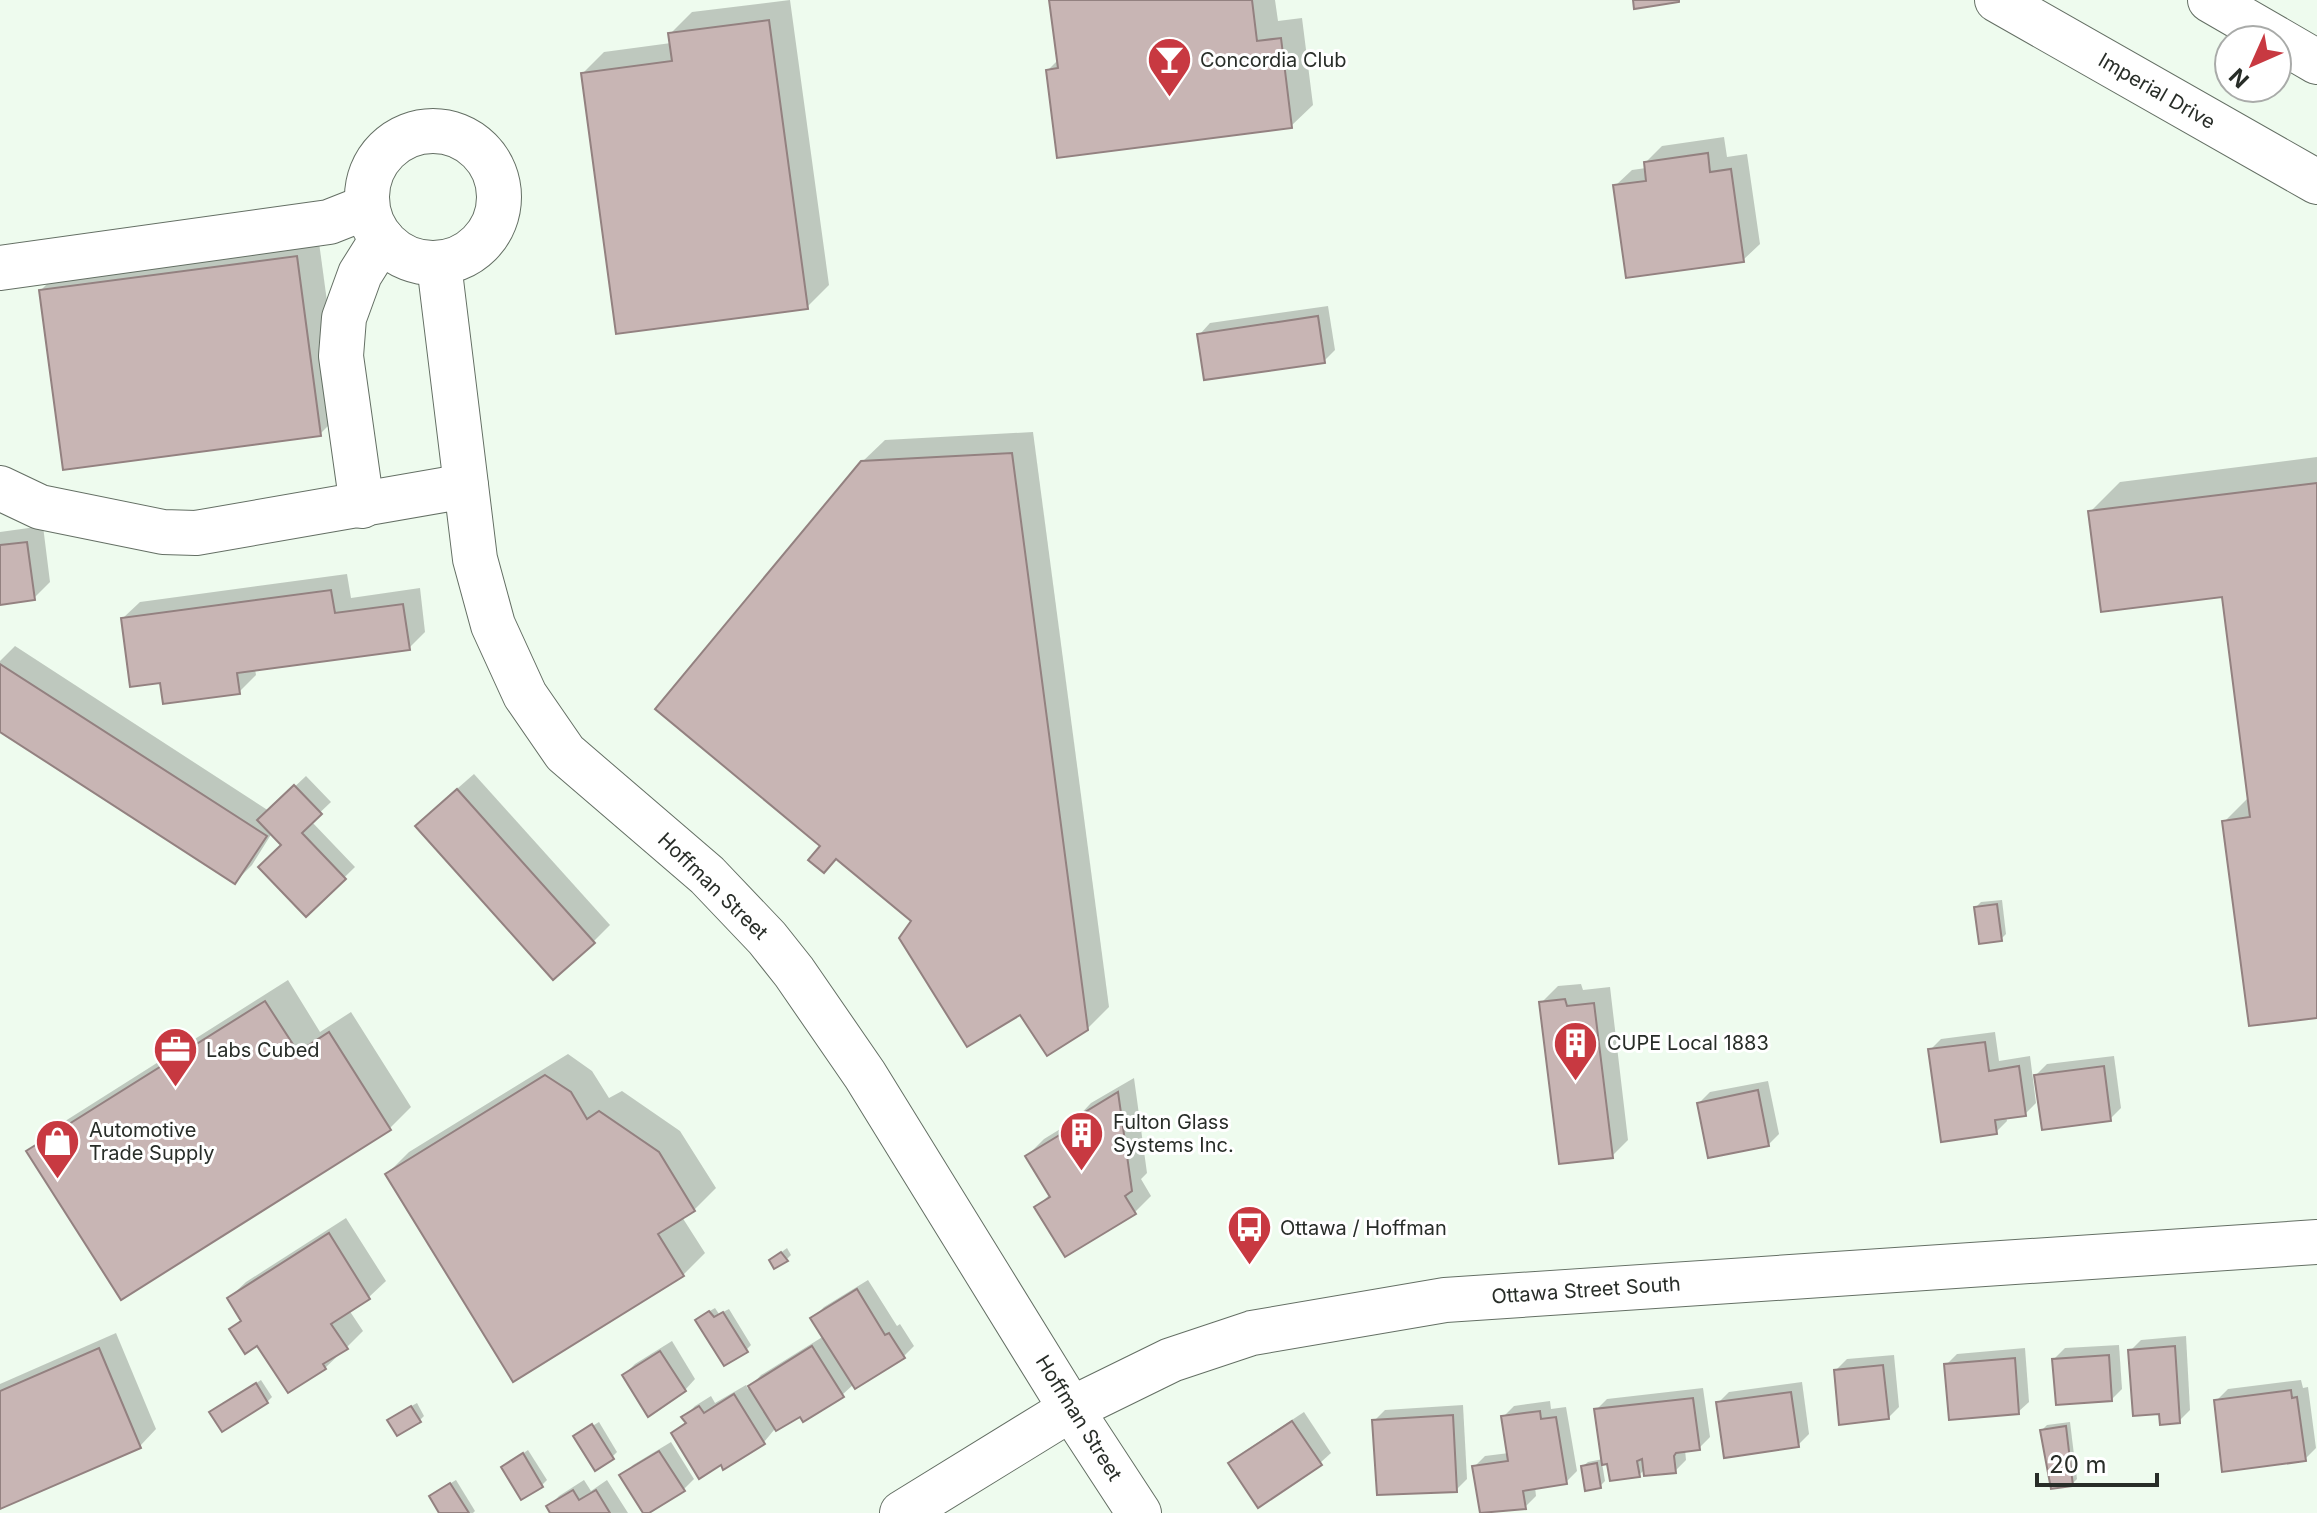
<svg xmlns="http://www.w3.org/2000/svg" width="2317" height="1513" font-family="Inter,sans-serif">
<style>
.shadow{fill:#0003}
.building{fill:#c8b5b4;stroke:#938180;stroke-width:2}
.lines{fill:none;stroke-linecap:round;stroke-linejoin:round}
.minor-casing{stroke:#646f64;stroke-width:46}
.major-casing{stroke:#646f64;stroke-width:46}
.highway-casing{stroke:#646f64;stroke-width:46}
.minor{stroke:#fff;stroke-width:44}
.major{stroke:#fff;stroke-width:44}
.highway{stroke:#fff;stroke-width:44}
.labels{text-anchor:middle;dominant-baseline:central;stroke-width:6;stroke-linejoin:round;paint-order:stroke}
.poi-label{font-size:20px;fill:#282d28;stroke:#fff;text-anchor:start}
.street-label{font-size:20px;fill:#282d28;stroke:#fff}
</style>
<rect width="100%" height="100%" fill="#eefbee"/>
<!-- shadow -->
<g class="shadow">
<polygon points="790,0 829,285 807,307 583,73 604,52 671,43 670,34 692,12"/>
<polygon points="1051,0 1275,0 1278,21 1302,18 1313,105 1291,126 1048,70 1059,59"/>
<polygon points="1724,137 1727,157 1747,154 1760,244 1743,260 1615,186 1632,170 1646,168 1646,162 1662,146"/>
<polygon points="318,235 342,412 320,434 41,290 62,269"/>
<polygon points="1328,306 1335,350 1324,361 1200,334 1210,323"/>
<polygon points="1033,432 1109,1007 1087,1029 1020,1012 822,845 862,462 885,440"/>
<polygon points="2317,457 2317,1016 2224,822 2250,796 2224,594 2090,512 2120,482"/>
<polygon points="43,526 50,582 34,598 0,603 0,532"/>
<polygon points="347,574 351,598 420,588 425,632 409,648 255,669 256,675 239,692 162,681 123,618 140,602"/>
<polygon points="15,646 269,811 306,776 331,802 311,821 355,867 306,915 283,845 272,833 252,865 235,882 0,730 0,661"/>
<polygon points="474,774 610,925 593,942 434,809"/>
<polygon points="2002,900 2006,934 2001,939 1976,907 1981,902"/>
<polygon points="288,980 320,1032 351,1012 411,1107 390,1128 29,1151 51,1130"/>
<polygon points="1581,984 1583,990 1610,987 1628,1140 1612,1156 1541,1003 1558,986"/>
<polygon points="1995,1032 1999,1061 2030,1056 2036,1103 2025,1114 2006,1116 2007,1121 1996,1132 1930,1050 1941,1039"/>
<polygon points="568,1054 592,1071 609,1098 622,1091 680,1131 716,1188 694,1210 682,1217 705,1253 683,1275 514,1379 387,1174 409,1152"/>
<polygon points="2114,1056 2121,1108 2110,1119 2036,1075 2047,1064"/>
<polygon points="1134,1078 1147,1173 1141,1179 1151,1196 1135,1212 1066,1254 1037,1207 1050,1194 1027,1156 1044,1139 1075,1120 1091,1103"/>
<polygon points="1768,1081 1779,1134 1768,1145 1699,1103 1710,1092"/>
<polygon points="346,1218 386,1281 369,1297 349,1310 363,1331 347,1347 325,1368 258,1343 232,1329 242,1319 229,1298 246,1282"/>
<polygon points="787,1248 791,1255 786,1260 771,1260"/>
<polygon points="868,1280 897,1326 900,1324 914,1346 903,1357 854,1384 842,1395 800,1414 774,1430 764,1442 722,1463 673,1433 687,1421 684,1417 695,1406 711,1396 715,1403 746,1385 748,1389 761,1375 824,1336 813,1318 824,1307"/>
<polygon points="715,1308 719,1314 729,1309 751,1345 746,1350 703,1315"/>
<polygon points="116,1333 156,1429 140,1446 0,1507 0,1384"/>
<polygon points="2186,1336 2190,1410 2179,1421 2161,1412 2130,1351 2141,1340"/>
<polygon points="672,1341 695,1379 685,1390 624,1375 635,1364"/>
<polygon points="2119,1345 2122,1389 2111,1400 2054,1359 2065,1348"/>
<polygon points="2025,1348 2029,1402 2018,1412 1946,1365 1957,1354"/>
<polygon points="1894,1355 1899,1407 1888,1418 1836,1370 1847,1359"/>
<polygon points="261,1380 272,1397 267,1402 212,1412"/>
<polygon points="2301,1380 2303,1388 2308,1387 2316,1448 2305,1459 2216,1401 2228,1389"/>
<polygon points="1802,1382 1809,1434 1798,1445 1718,1403 1729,1392"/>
<polygon points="1703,1388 1710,1437 1699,1448 1685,1450 1686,1460 1675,1471 1645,1469 1639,1475 1609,1462 1602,1463 1605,1481 1600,1486 1583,1466 1588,1462 1603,1459 1596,1410 1607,1399"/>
<polygon points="1550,1401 1551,1409 1566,1407 1577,1471 1566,1482 1535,1487 1536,1496 1525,1507 1482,1513 1474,1467 1485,1456 1509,1453 1503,1417 1514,1406"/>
<polygon points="417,1403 424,1416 419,1421 395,1415"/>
<polygon points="1463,1405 1467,1479 1456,1490 1374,1421 1385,1410"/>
<polygon points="1304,1412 1331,1453 1320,1463 1231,1464 1242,1453"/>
<polygon points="599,1422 617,1452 612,1457 578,1435"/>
<polygon points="2070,1422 2077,1479 2072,1484 2042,1430 2047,1425"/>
<polygon points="671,1442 694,1479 683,1490 645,1513 622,1476 633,1465"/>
<polygon points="528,1450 547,1480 542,1485 503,1467"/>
<polygon points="456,1480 475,1511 473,1513 442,1513 436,1492"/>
<polygon points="584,1480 591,1491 607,1480 628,1513 552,1513 548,1507 559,1496"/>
</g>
<!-- building -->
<g class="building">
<polygon points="1049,0 1252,0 1257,41 1281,38 1292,128 1057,158 1046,70 1058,68"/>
<polygon points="1633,0 1679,0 1679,2 1634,9"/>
<polygon points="769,20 808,309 616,334 581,73 672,61 668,33"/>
<polygon points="1708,153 1710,172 1731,169 1744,262 1626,278 1613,185 1646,181 1644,162"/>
<polygon points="297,256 321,436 63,470 39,290"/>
<polygon points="1318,316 1325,363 1204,380 1197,334"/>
<polygon points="1012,453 1088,1030 1047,1056 1020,1015 967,1047 899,938 911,921 836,859 824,873 808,860 820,846 655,709 861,461"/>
<polygon points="2317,483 2317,1018 2249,1026 2222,821 2250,817 2222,597 2101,612 2088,511"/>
<polygon points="27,542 35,600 0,605 0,545"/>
<polygon points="331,590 335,613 403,604 410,650 237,673 240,694 163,704 160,683 130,687 121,618"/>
<polygon points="0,664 267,836 235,884 0,732"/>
<polygon points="294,785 322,814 302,833 346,879 306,917 258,867 281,845 257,820"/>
<polygon points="457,789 595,943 553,980 415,826"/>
<polygon points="1997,904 2002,941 1979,944 1974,907"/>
<polygon points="1565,999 1567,1006 1594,1003 1613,1158 1559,1164 1539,1002"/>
<polygon points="265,1001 298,1052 329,1032 391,1130 121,1300 26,1151"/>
<polygon points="1985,1042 1989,1071 2019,1066 2026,1116 1995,1120 1997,1134 1941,1142 1928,1049"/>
<polygon points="2104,1066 2111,1121 2042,1130 2034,1075"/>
<polygon points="545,1075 571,1092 587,1119 599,1111 659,1152 695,1211 658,1234 684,1276 513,1382 385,1174"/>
<polygon points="1758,1090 1769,1146 1708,1158 1697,1103"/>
<polygon points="1118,1092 1132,1191 1125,1196 1136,1214 1065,1257 1034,1207 1050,1197 1025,1156 1076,1125 1072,1120"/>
<polygon points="329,1233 370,1299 331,1324 348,1349 323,1364 326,1369 288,1393 257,1346 245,1354 229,1329 241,1321 227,1298"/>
<polygon points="781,1252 788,1261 774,1269 769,1260"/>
<polygon points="857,1289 885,1335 889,1333 905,1358 855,1389 810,1318"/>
<polygon points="709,1311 714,1317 723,1312 748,1352 724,1366 695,1320"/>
<polygon points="812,1346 844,1397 803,1422 800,1417 776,1431 748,1386"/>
<polygon points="2175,1346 2180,1423 2160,1425 2159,1414 2133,1416 2128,1350"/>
<polygon points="99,1348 141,1448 0,1509 0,1391"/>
<polygon points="660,1351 686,1391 648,1417 622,1375"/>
<polygon points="2109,1355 2112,1401 2056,1405 2052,1359"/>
<polygon points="2015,1358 2019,1414 1949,1420 1944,1364"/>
<polygon points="1883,1365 1889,1419 1839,1425 1834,1370"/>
<polygon points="256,1383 268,1403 222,1432 209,1412"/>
<polygon points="2291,1390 2292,1398 2297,1397 2306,1461 2222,1472 2214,1400"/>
<polygon points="1791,1392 1799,1447 1724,1458 1716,1402"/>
<polygon points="734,1394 765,1444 723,1470 721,1465 699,1479 671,1433 686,1423 681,1417 699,1406 704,1413"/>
<polygon points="1693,1398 1700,1450 1676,1453 1674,1456 1676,1473 1644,1476 1642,1459 1637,1461 1640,1477 1610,1481 1607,1464 1602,1465 1594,1409"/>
<polygon points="411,1406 421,1422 397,1436 387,1420"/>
<polygon points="1540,1411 1541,1419 1556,1417 1567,1484 1523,1491 1526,1509 1480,1513 1472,1466 1508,1461 1501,1416"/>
<polygon points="1453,1415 1457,1492 1377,1495 1372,1420"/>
<polygon points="1292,1421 1322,1465 1258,1508 1228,1463"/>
<polygon points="592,1424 614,1459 595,1471 573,1436"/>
<polygon points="2066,1426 2073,1486 2051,1489 2040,1430"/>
<polygon points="659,1451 685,1491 649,1513 643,1513 619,1475"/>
<polygon points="523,1453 543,1487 521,1500 501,1467"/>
<polygon points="1597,1463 1601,1488 1585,1491 1581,1466"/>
<polygon points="450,1483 469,1513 439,1513 429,1496"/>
<polygon points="573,1490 579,1500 596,1490 610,1513 550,1513 546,1506"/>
</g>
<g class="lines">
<defs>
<g id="minor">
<polyline points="1997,0 2317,182"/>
<circle cx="433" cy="197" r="66"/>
<polyline points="439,264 475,559 493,625 525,695 565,753 707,875 767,938 794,972 865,1075 1071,1409 1139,1513"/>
<polyline points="0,268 329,222 367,207"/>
<polyline points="0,488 40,507 163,532 196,533 466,486"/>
<polyline points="362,506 341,356 344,318 360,274 382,239"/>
</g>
<polyline id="major" points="902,1513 1071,1409 1171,1360 1252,1333 1445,1300 2317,1242"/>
<polyline id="highway" points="2210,0 2317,62"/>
</defs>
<!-- minor casing -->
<use href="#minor" class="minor-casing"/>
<!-- major casing -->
<use href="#major" class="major-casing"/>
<!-- highway casing -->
<use href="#highway" class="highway-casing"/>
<!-- minor -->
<use href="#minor" class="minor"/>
<!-- major -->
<use href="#major" class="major"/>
<!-- highway -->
<use href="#highway" class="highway"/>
</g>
<!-- icons -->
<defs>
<symbol id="bar-pin" viewBox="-11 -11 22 30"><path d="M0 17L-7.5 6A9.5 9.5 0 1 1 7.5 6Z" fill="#c83941" stroke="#fff"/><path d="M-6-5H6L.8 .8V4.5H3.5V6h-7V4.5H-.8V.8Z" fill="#fff"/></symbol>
<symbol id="building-pin" viewBox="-11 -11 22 30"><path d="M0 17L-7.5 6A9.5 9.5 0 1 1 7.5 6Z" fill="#c83941" stroke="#fff"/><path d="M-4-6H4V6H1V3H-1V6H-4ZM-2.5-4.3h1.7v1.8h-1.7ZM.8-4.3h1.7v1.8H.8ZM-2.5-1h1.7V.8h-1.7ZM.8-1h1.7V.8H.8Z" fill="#fff"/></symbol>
<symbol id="office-pin" viewBox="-11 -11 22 30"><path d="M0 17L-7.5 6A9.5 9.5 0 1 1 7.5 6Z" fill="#c83941" stroke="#fff"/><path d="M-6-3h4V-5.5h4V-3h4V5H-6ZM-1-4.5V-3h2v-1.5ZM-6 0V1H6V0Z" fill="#fff"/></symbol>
<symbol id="shop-pin" viewBox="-11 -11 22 30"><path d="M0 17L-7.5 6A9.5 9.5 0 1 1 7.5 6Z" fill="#c83941" stroke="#fff"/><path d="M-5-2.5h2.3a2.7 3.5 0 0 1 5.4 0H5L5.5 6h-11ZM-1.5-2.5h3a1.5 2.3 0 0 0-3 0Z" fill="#fff"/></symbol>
<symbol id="bus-pin" viewBox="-11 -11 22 30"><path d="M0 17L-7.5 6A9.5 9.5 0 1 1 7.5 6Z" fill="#c83941" stroke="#fff"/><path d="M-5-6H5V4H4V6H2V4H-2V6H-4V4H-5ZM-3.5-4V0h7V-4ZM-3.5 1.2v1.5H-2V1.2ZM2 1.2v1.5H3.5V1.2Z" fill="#fff"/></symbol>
</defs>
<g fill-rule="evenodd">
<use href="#bar-pin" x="1144" y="34" width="51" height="69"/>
<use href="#building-pin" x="1550" y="1018" width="51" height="69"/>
<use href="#office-pin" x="150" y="1024" width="51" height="69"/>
<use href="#building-pin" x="1056" y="1108" width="51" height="69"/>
<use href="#shop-pin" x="32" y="1116" width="51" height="69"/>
<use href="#bus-pin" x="1224" y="1202" width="51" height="69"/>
</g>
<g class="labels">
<!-- poi labels -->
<g class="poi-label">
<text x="1200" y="60">Concordia Club</text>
<text x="1607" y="1043">CUPE Local 1883</text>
<text x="206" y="1050">Labs Cubed</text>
<text x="1113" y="1122">Fulton Glass<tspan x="1113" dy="23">Systems Inc.</tspan></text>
<text x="89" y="1130">Automotive<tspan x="89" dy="23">Trade Supply</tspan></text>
<text x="1280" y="1228">Ottawa / Hoffman</text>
</g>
<!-- street labels -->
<g class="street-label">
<text transform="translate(2157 91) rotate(30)">Imperial Drive</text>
<text transform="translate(713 886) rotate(44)">Hoffman Street</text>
<text transform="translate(1586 1290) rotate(-4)">Ottawa Street South</text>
<text transform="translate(1079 1418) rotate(58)">Hoffman Street</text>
</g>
</g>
<!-- north arrow -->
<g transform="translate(2253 64) rotate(225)"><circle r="38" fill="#ffffff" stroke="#a9aba9" stroke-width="2"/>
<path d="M0-6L14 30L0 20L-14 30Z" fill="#c83941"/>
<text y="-12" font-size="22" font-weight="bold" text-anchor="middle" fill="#282d28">N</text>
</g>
<!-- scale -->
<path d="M2037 1473v12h120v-12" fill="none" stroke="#282d28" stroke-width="4"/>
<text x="2049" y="1473" font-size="24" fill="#282d28" stroke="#ffffff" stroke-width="6" paint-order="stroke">20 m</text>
</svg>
